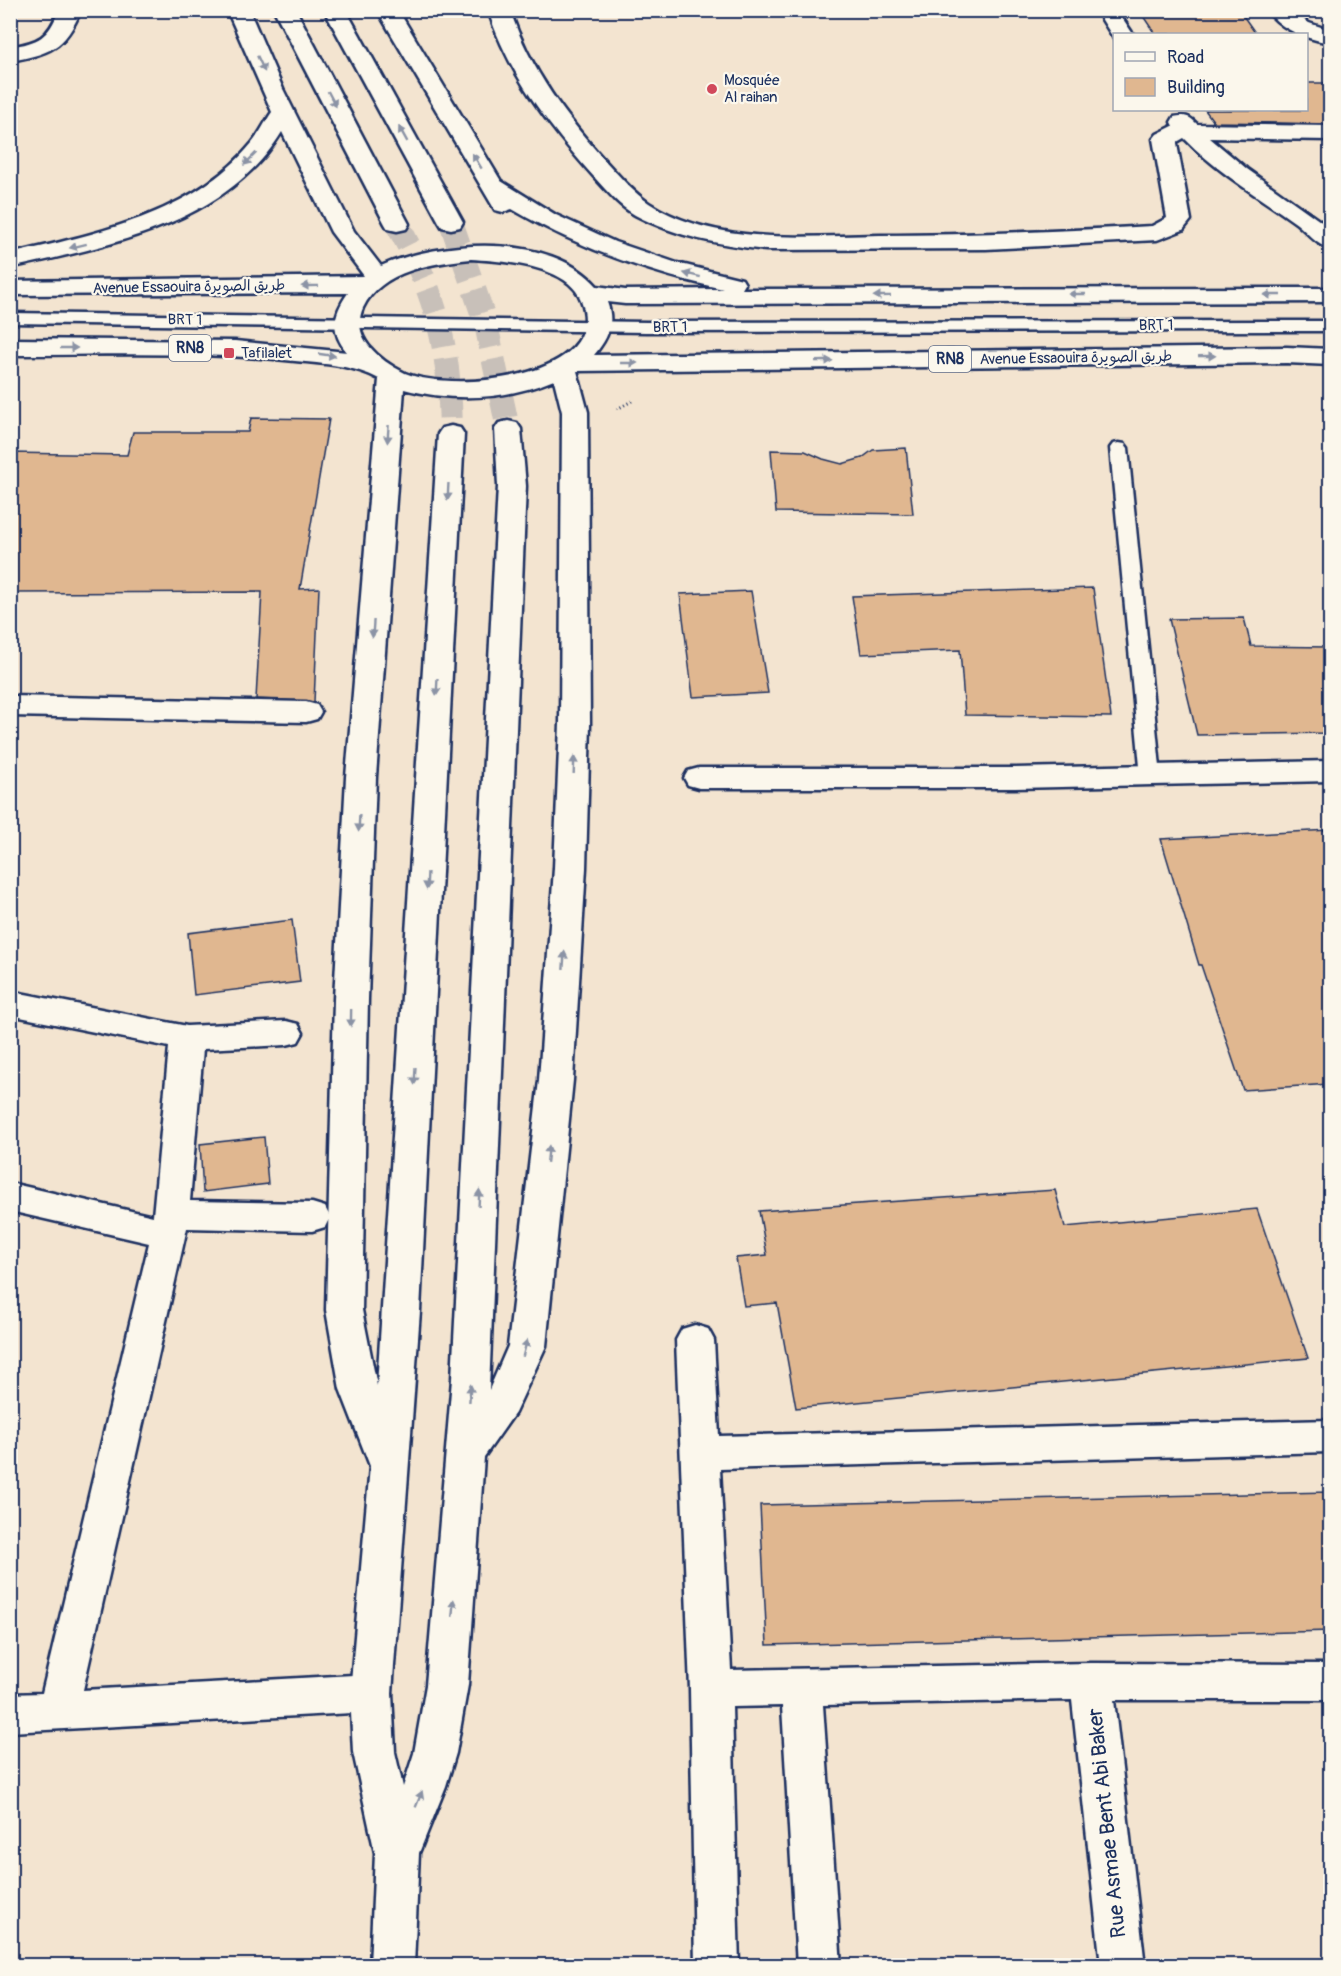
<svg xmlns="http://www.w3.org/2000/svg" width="1341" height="1976" font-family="Pangolin,'Playpen Sans Arabic',sans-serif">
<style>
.building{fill:#e0b790;stroke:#1b2f5e;stroke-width:1.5}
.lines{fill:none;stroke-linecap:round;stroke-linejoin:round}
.primary-tunnel{stroke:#c8c0b9;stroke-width:24;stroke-dasharray:24 12;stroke-linecap:butt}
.service-casing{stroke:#1b2f5e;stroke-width:5}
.minor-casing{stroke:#1b2f5e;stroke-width:5}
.primary-casing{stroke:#1b2f5e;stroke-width:5}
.path{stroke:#1b2f5e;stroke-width:3;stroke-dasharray:1 3;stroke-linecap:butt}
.service{fill:#fbf7ec;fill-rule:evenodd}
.minor{fill:#fbf7ec;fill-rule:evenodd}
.primary{fill:#fbf7ec;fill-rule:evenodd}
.oneway{fill:#8b93a5}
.poi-dot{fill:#d1495b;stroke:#fbf7ec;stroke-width:2}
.labels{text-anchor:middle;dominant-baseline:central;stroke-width:4.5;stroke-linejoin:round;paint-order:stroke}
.far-poi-label{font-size:15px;fill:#1b2f5e;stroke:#fbf7ec;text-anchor:start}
.far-street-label{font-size:15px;fill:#1b2f5e;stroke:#fbf7ec}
.shield{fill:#fbf7ec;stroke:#5e6b89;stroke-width:1.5}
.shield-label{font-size:16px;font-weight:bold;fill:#1b2f5e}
.near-street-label{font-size:21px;fill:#1b2f5e;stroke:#fbf7ec}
</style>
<rect width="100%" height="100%" fill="#f3e4d0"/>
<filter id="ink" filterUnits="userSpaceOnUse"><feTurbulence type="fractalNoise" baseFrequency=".0167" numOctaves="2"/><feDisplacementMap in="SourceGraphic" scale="12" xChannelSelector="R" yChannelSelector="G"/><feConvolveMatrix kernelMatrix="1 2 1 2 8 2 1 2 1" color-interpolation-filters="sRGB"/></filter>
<g filter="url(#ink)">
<!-- building -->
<g class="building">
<polygon points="1139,10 1239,10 1256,34 1155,34"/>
<polygon points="1306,83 1330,83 1330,124 1214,122 1205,110 1306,110"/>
<polygon points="251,418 329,419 300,589 319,588 314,702 256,699 262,592 10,593 10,453 127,455 133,432 248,432"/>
<polygon points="906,448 913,514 776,512 771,450 805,451 823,459 842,464 862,458 873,450"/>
<polygon points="1093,588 1111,717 965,715 960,650 861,654 852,596"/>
<polygon points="751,591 768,693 693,697 680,594"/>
<polygon points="1244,618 1251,646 1330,647 1330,733 1197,735 1169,619"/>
<polygon points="1330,830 1330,1084 1243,1090 1201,965 1199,965 1161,839"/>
<polygon points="292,920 300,982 194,995 188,933"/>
<polygon points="264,1137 268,1184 203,1192 200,1144"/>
<polygon points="1055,1190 1065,1227 1257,1209 1308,1358 796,1408 777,1303 744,1306 736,1258 767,1255 759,1211"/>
<polygon points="1330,1492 1330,1631 767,1645 760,1505"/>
</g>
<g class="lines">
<!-- primary-tunnel -->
<g class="primary-tunnel">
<polyline points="451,222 486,324 508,429"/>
<path d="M397,224C438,297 450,351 451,434"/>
</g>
<defs>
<g id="service">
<polygon points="10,313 647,322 1330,321 1330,331 647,332 10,323"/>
<polygon points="1119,443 1125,444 1128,448 1161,777 1158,782 1151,784 1144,782 1141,777 1110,448 1113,444"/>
</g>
<g id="minor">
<path d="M59,10H81C65,49 49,54 10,61V47C39,42 48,38 59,10Z"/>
<path d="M488,10H510C530,70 567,119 610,166C622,179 634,193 649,203C716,246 805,236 880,235C971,235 1062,231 1152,226L1167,218L1153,139L1157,134L1173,126L1171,122L1174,117C1185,115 1189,116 1197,124L1330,126V140L1210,138L1247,169L1330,228V248C1317,246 1308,233 1297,224C1258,196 1218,173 1184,138L1177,142V144L1191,220L1183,230L1157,240L986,249L766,250C721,245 676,237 635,215C619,206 607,191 595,178C550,128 509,75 488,10Z"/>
<polygon points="1096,10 1117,10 1133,34 1114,34 1114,39"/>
<path d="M1267,10H1290L1309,23L1330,30V43C1308,39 1281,31 1267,10Z"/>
<polygon points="10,696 306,702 317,705 321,712 317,719 306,722 10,716"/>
<polygon points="1330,761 1330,781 1015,788 699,788 688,785 684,778 688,771 699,768 1015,768"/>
<polygon points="10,991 187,1026 286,1021 298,1024 303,1033 298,1042 286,1045 203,1049 190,1201 312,1203 325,1207 330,1217 325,1227 312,1231 187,1228 83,1690 371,1674 386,1680 392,1693 386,1706 371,1712 10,1732 10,1694 42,1693 149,1243 10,1211 10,1183 153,1216 169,1047 10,1015"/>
<polygon points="695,1325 708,1329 714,1340 719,1436 1330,1420 1330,1452 720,1469 731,1670 1091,1663 1330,1664 1330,1700 1114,1700 1145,1966 1101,1966 1072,1700 823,1705 841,1966 797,1966 782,1706 732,1707 739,1966 695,1966 690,1689 676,1340 682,1329"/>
</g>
<g id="primary">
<path d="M227,10H249L283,89L354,231L381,266C441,240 550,232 597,286L625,290L723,289C648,273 579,248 512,209L503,212L495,210L377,10H398L501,181L556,215L615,242L677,263L742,279L745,284L742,289L1330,288V302L625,304L607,302C615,323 608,339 594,355L1287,347L1330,349V365L1287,363L577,371L588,412L590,724L586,868L573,1080L546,1346L515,1413L484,1457L468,1685L456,1753L446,1786L419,1853L414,1966H370L375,1853L353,1752L350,1693L370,1466L340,1389L326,1310L334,999L346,777L379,379C353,365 324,364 295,361C201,351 105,355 10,355V339L235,341L347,352C329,331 334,313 348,293L10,295V281L364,276L331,232L282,132C226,224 108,246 10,268V254C95,234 194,214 252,143C260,133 265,122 272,112ZM471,259C503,261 568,265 581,300C612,379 452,393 405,373C391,366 379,358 369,346C360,335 357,321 363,308C381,270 434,263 471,259ZM554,380L562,412L560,724L554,868L539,1080L508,1346L489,1390L526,486L521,429L517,423L508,421L499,423L495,429L498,486L452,1379L426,1685L414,1753L403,1787L395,1752L392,1693L420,1311L464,434L460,428L451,426L442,428L438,434L377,1386L362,1310L368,999L376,777L404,389C453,402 506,400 554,380Z"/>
<polygon points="274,10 296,10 409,224 406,229 397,231 388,229 385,224"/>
<polygon points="324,10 346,10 463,222 460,227 451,229 442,227 439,222"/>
</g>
</defs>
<!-- service casing -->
<use href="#service" class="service-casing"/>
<!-- minor casing -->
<use href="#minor" class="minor-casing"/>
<!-- primary casing -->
<use href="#primary" class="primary-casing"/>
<!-- path -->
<polyline class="path" points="617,409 632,401"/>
<!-- service -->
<use href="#service" class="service"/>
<!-- minor -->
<use href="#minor" class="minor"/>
<!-- primary -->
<use href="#primary" class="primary"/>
</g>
<!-- one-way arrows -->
<defs><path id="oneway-solid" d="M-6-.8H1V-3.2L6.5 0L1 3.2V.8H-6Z" transform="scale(1.5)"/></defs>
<g class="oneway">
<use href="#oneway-solid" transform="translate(261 64) rotate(65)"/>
<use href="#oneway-solid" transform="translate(332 99) rotate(62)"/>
<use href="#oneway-solid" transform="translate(403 134) rotate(-119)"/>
<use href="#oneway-solid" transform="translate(250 159) rotate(135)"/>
<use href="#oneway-solid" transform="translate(477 161) rotate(-121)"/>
<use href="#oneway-solid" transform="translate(78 246) rotate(166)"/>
<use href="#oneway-solid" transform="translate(692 275) rotate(-166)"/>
<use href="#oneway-solid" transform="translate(310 286) rotate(179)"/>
<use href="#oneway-solid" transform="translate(1077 294) rotate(180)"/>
<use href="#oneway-solid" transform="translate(1272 295) rotate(-180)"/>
<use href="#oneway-solid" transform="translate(882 296) rotate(179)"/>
<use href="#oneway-solid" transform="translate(69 348)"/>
<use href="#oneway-solid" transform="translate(327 355) rotate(8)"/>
<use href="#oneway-solid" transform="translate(1207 356) rotate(-1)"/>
<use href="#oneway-solid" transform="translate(824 361) rotate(-1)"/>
<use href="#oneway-solid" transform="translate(629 363)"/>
<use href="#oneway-solid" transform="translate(388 434) rotate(94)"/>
<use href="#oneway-solid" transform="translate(448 492) rotate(93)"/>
<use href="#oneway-solid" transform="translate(373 629) rotate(94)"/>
<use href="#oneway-solid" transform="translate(437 687) rotate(93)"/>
<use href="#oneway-solid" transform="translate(574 765) rotate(-88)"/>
<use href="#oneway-solid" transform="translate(359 823) rotate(93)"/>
<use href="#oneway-solid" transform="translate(427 881) rotate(93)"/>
<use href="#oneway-solid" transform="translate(564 960) rotate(-86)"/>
<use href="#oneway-solid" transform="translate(351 1018) rotate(91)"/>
<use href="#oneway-solid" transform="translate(415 1076) rotate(93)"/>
<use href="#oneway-solid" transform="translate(548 1154) rotate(-84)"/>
<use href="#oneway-solid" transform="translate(479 1198) rotate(-87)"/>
<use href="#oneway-solid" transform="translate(525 1348) rotate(-75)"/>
<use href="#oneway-solid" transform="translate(470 1393) rotate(-86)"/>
<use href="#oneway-solid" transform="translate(453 1608) rotate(-85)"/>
<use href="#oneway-solid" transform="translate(419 1799) rotate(-68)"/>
</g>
</g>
<!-- markers -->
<g class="poi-dot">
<circle cx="712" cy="89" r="6"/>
<rect x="223" y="347" width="12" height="12" rx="3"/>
</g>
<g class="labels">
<!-- far-poi labels -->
<g class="far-poi-label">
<text x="724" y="80">Mosquée<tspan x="724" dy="17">Al raihan</tspan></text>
<text x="241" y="353">Tafilalet</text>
</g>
<!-- far-street labels -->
<g class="far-street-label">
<text transform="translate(189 287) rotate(-1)">Avenue Essaouira طريق الصويرة</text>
<text transform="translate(185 320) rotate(1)">BRT 1</text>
<text x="1156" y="325">BRT 1</text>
<text x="670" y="327">BRT 1</text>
<text transform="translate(1076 358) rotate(-1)">Avenue Essaouira طريق الصويرة</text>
</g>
<!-- shield labels -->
<g class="shield">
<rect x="169" y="335" width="42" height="26" rx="4.5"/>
<rect x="929" y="346" width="42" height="26" rx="4.5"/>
</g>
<g class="shield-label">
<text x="190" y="348">RN8</text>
<text x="950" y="359">RN8</text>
</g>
<!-- near-street labels -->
<g class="near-street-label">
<text transform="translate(1107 1823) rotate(-96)">Rue Asmae Bent Abi Baker</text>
</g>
</g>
<!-- margin -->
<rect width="1341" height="1976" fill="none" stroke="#fbf7ec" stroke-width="36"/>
<rect x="18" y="18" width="1305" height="1940" fill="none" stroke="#1b2f5e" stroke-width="2" filter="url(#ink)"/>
<!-- legend -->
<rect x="1113" y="33" width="195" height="78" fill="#fbf7ec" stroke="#a1a7b3" stroke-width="1.5"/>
<rect x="1125" y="52" width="30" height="9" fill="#fbf7ec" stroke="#a1a7b3" stroke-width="1.5"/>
<text x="1167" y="63" font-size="18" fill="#1b2f5e">Road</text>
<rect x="1125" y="78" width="30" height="18" fill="#e0b790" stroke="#a1a7b3" stroke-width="1.5"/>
<text x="1167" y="93" font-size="18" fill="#1b2f5e">Building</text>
</svg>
